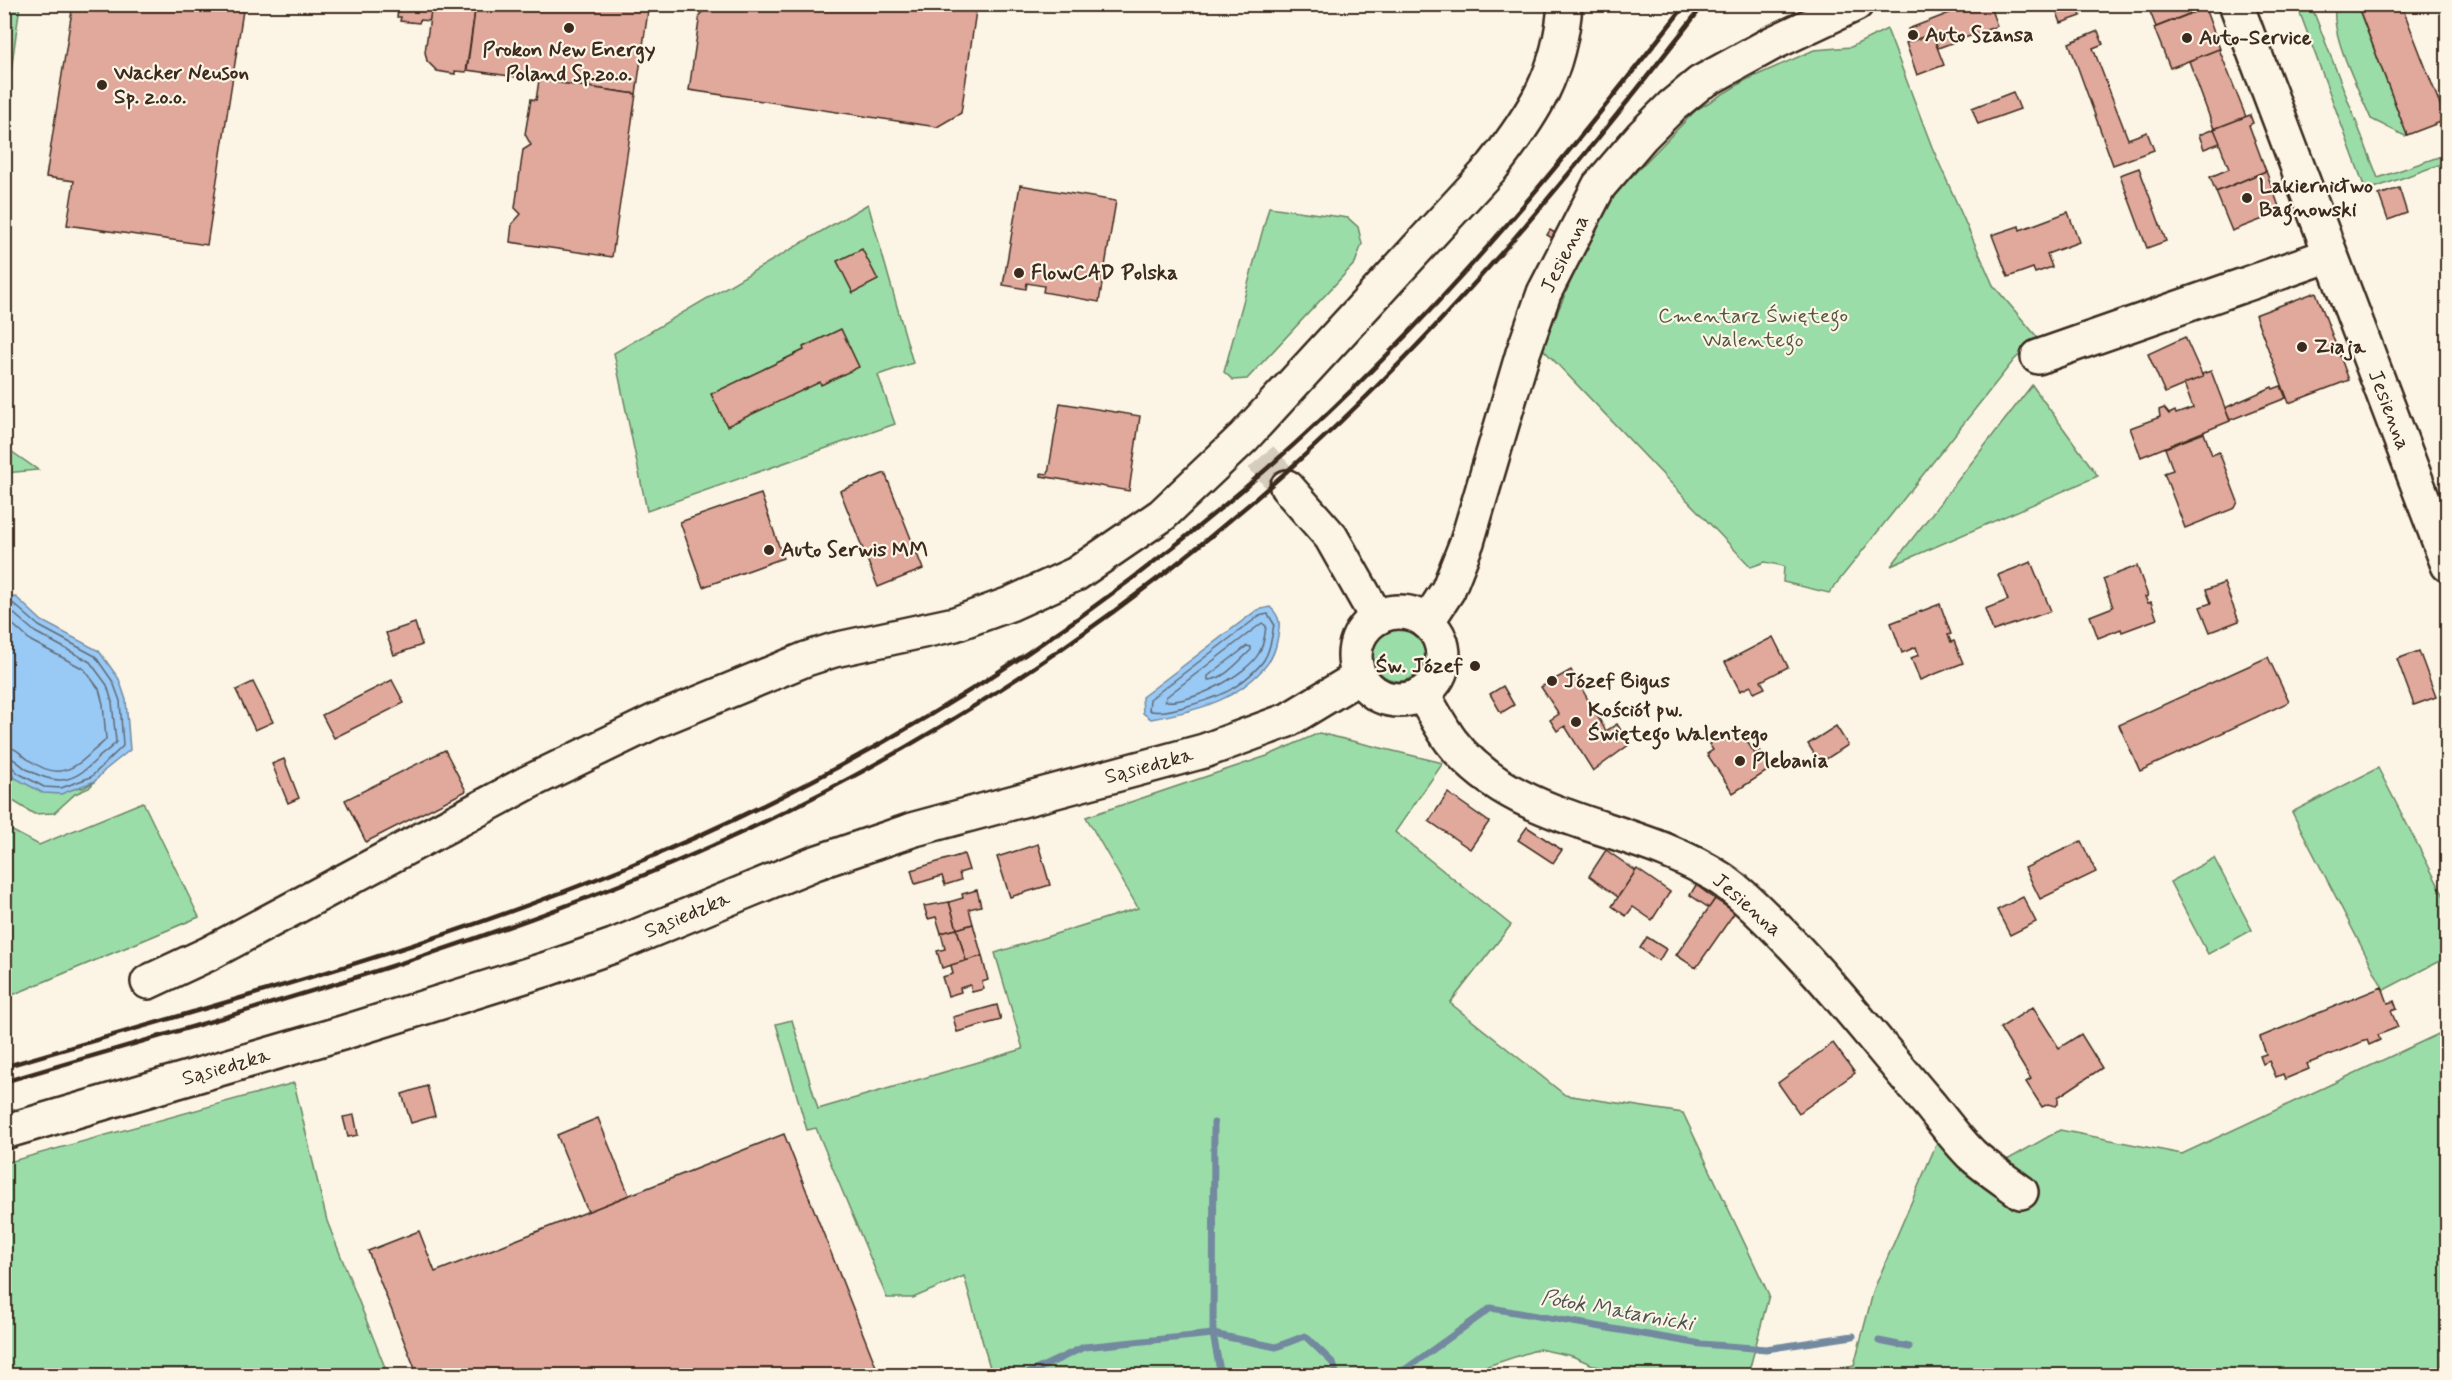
<svg xmlns="http://www.w3.org/2000/svg" width="2452" height="1380" font-family="Mynerve,sans-serif">
<style>
.green{fill:#9bdda8;stroke:#6b8463;stroke-width:1.5}
.water{fill:#99c9f5;stroke:#73899f;stroke-width:1.5}
.lines{fill:none;stroke-linecap:round;stroke-linejoin:round}
.shore{stroke:#616a74;stroke-width:1.5}
.stream{stroke:#73899f;stroke-width:7}
.building{fill:#e1a89c;stroke:#3b2a1e;stroke-width:1.5}
.minor-tunnel{stroke:#d5ccbd;stroke-width:33;stroke-dasharray:33 16;stroke-linecap:butt}
.minor-casing{stroke:#3b2a1e;stroke-width:38}
.minor{stroke:#fcf5e5;stroke-width:33}
.rail{stroke:#3b2a1e;stroke-width:4.5}
.poi-dot{fill:#3b2a1e;stroke:#fcf5e5;stroke-width:2}
.labels{text-anchor:middle;dominant-baseline:central;stroke-width:4.5;stroke-linejoin:round;paint-order:stroke}
.poi-label{font-size:21px;font-weight:bold;fill:#3b2a1e;stroke:#fcf5e5;text-anchor:start}
.street-label{font-size:21px;fill:#3b2a1e;stroke:#fcf5e5}
.park-label{font-size:21px;fill:#535740;stroke:#fcf5e5}
.water-label{font-size:22px;font-style:italic;fill:#525254;stroke:#fcf5e5}
</style>
<rect width="100%" height="100%" fill="#fcf5e5"/>
<filter id="ink" filterUnits="userSpaceOnUse"><feTurbulence type="fractalNoise" baseFrequency=".0167" numOctaves="2"/><feDisplacementMap in="SourceGraphic" scale="12" xChannelSelector="R" yChannelSelector="G"/><feConvolveMatrix kernelMatrix="1 2 1 2 8 2 1 2 1" color-interpolation-filters="sRGB"/></filter>
<g filter="url(#ink)">
<!-- green -->
<g class="green">
<polygon points="5,4 20,5 5,116 4,5"/>
<polygon points="2297,5 2311,5 2378,178 2447,154 2447,162 2366,191"/>
<path d="M2336,5H2357L2407,135L2405,136L2371,119C2360,92 2328,32 2336,5Z"/>
<polygon points="1887,29 1932,147 1993,285 2038,338 2014,360 1829,593 1783,582 1784,566 1765,562 1751,567 1542,348 1603,206 1696,110 1746,80 1814,50 1851,47"/>
<polygon points="868,204 913,363 878,375 895,424 647,511 614,353"/>
<polygon points="1269,207 1348,218 1358,227 1362,244 1355,263 1247,379 1233,380 1224,372"/>
<polygon points="2032,385 2098,476 1891,566"/>
<polygon points="5,447 38,470 5,473"/>
<circle cx="1399" cy="655" r="26"/>
<polygon points="1319,733 1443,763 1395,832 1511,925 1450,1003 1565,1095 1683,1113 1769,1295 1748,1375 1616,1375 1572,1356 1539,1349 1457,1376 992,1375 964,1276 913,1298 887,1298 816,1128 807,1130 776,1024 792,1020 818,1109 1023,1049 995,953 1138,908 1086,817 1267,756"/>
<polygon points="4,767 15,778 83,788 95,781 89,788 75,794 54,813 34,814 5,796"/>
<polygon points="2378,768 2447,902 2447,957 2384,990 2292,812"/>
<polygon points="143,802 199,917 5,998 5,827 39,845"/>
<polygon points="2214,858 2252,930 2208,954 2170,882"/>
<polygon points="2447,1030 2447,1375 1792,1376 1854,1365 1874,1289 1939,1138 2000,1164 2060,1130 2182,1154"/>
<polygon points="294,1083 327,1221 388,1375 5,1375 5,1163"/>
</g>
<!-- water -->
<g class="water">
<polygon points="16,597 42,621 99,651 119,679 126,700 130,750 105,770 95,781 61,794 43,793 15,778 5,767 5,598"/>
<path d="M1270,607C1282,618 1280,626 1277,641C1274,658 1266,667 1253,679C1224,705 1188,712 1151,719L1143,713L1142,697L1257,610Z"/>
</g>
<g class="lines">
<!-- shore -->
<g class="shore">
<polyline points="4,604 14,604 39,626 95,656 113,682 120,701 123,746 91,777 61,788 44,787 18,773 10,765 4,764"/>
<path d="M4,611L12,612L35,632L90,662L107,685L112,702L116,742C110,750 101,754 95,761C72,784 56,785 28,770C19,765 15,757 4,756"/>
<path d="M1268,614L1274,624C1272,635 1271,650 1264,660C1258,669 1243,682 1233,688C1220,697 1162,717 1149,710L1150,699L1259,616Z"/>
<path d="M4,620L9,621L31,641L84,669L99,689L103,704L106,739C102,745 94,749 89,755C69,774 53,777 29,760C20,754 17,747 4,747"/>
<path d="M1262,623L1266,626C1265,635 1264,645 1259,653C1247,675 1189,705 1165,701L1166,697Z"/>
<path d="M1247,646L1251,647V650C1239,661 1224,680 1208,680V676Z"/>
</g>
<!-- stream -->
<g class="stream">
<polyline points="1214,1123 1213,1334 1221,1376"/>
<polyline points="1879,1341 1909,1347"/>
<polyline points="1023,1376 1084,1347 1213,1334 1276,1347 1305,1336 1333,1363 1337,1376"/>
<polyline points="1396,1376 1491,1308 1701,1344 1766,1349 1853,1336"/>
</g>
</g>
<!-- building -->
<g class="building">
<polygon points="73,4 244,4 207,245 67,225 74,181 46,177"/>
<polygon points="399,4 432,4 430,21 420,20 419,23 400,21 401,17 397,17"/>
<polygon points="432,4 476,4 466,72 455,71 455,74 437,71 427,61 425,52"/>
<polygon points="476,4 649,4 636,94 467,70"/>
<polygon points="713,4 977,4 961,113 937,127 689,90 700,14"/>
<polygon points="1973,4 1989,4 1997,26 1938,48 1932,34 1912,41 1908,29"/>
<polygon points="2054,4 2077,4 2081,16 2061,23"/>
<polygon points="2147,4 2202,4 2204,8 2156,27"/>
<polygon points="2357,4 2401,4 2446,120 2407,135"/>
<polygon points="2205,8 2220,49 2170,68 2154,28"/>
<polygon points="2098,31 2103,44 2093,48 2128,139 2147,132 2154,150 2113,165 2069,43"/>
<polygon points="1932,34 1944,65 1917,75 1906,43"/>
<polygon points="2219,49 2246,117 2214,129 2189,61"/>
<polygon points="539,80 636,94 612,257 510,242 512,224 521,214 515,208 523,150 531,145 525,134 531,99 536,100"/>
<polygon points="2013,92 2020,109 1978,124 1972,108"/>
<polygon points="2250,115 2253,123 2249,125 2266,171 2216,192 2210,177 2229,169 2214,129"/>
<polygon points="2214,129 2220,143 2204,149 2199,135"/>
<polygon points="2139,168 2166,241 2147,248 2120,175"/>
<polygon points="2266,171 2281,212 2232,231 2216,192"/>
<polygon points="1020,185 1116,201 1099,302 1043,292 1044,286 1027,283 1026,289 1003,285"/>
<polygon points="2399,188 2407,213 2388,220 2379,195"/>
<polygon points="2068,212 2079,242 2047,254 2052,267 2035,273 2033,268 2008,277 1992,235 2019,226 2020,230"/>
<polygon points="1550,230 1555,233 1552,238 1547,235"/>
<polygon points="862,249 878,280 853,293 837,261"/>
<polygon points="2316,292 2349,380 2289,403 2255,315"/>
<polygon points="841,329 859,367 821,385 820,382 727,426 711,394 804,350 803,347"/>
<polygon points="2185,337 2203,377 2165,393 2148,354"/>
<polygon points="2211,371 2230,421 2141,457 2130,428 2160,417 2159,410 2164,408 2169,414 2175,411 2176,414 2193,408 2184,384 2203,377 2202,374"/>
<polygon points="2281,386 2286,398 2230,420 2225,408 2272,387 2273,389"/>
<polygon points="1060,403 1140,416 1129,491 1041,476 1041,473 1048,474"/>
<polygon points="2204,433 2212,455 2219,452 2238,502 2235,508 2185,528 2164,473 2173,470 2165,448"/>
<polygon points="885,473 923,569 878,587 840,491"/>
<polygon points="761,494 783,558 703,587 680,522"/>
<polygon points="2031,562 2051,611 1993,631 1985,609 2008,600 1998,575"/>
<polygon points="2137,566 2148,596 2145,597 2148,603 2151,602 2157,619 2122,632 2121,629 2098,638 2090,616 2113,607 2103,579"/>
<polygon points="2224,583 2239,621 2210,632 2200,607 2211,603 2206,590"/>
<polygon points="1940,604 1951,634 1948,635 1951,642 1954,641 1963,663 1920,680 1911,658 1919,655 1916,647 1902,653 1891,623"/>
<polygon points="415,623 422,645 394,655 386,633"/>
<polygon points="1773,637 1788,667 1761,681 1765,688 1754,693 1751,686 1740,691 1725,662"/>
<polygon points="2419,651 2436,697 2414,705 2397,659"/>
<polygon points="2268,657 2289,702 2140,771 2119,725"/>
<polygon points="1571,670 1606,731 1617,724 1630,744 1593,771 1565,726 1557,731 1550,720 1559,714 1541,687"/>
<polygon points="392,680 404,703 334,738 322,715"/>
<polygon points="253,682 273,722 255,730 236,690"/>
<polygon points="1503,686 1514,705 1501,713 1490,694"/>
<polygon points="1836,726 1848,745 1820,763 1808,744"/>
<polygon points="1729,732 1732,738 1741,732 1755,754 1760,750 1772,768 1733,793 1707,754 1713,750 1709,744"/>
<polygon points="445,750 466,791 366,842 345,800"/>
<polygon points="284,759 299,798 288,803 272,764"/>
<polygon points="1448,793 1489,822 1470,849 1429,821"/>
<polygon points="1527,827 1562,850 1553,863 1518,840"/>
<polygon points="2081,841 2096,872 2040,899 2025,868"/>
<polygon points="1038,844 1050,885 1010,897 997,857"/>
<polygon points="1606,850 1636,871 1618,897 1589,876"/>
<polygon points="964,854 969,870 959,873 961,880 945,885 942,876 915,884 911,870"/>
<polygon points="1637,869 1670,892 1652,920 1633,907 1626,916 1612,906"/>
<polygon points="1696,885 1715,899 1709,908 1690,895"/>
<polygon points="977,890 981,906 969,909 973,924 957,929 949,902 963,898 962,894"/>
<polygon points="2023,897 2036,922 2010,935 1997,910"/>
<polygon points="1715,899 1735,912 1696,968 1676,955"/>
<polygon points="949,902 957,929 941,933 936,917 928,919 924,906"/>
<polygon points="973,924 982,956 966,961 957,929"/>
<polygon points="957,929 966,961 942,968 937,951 945,949 941,933"/>
<polygon points="1647,937 1666,949 1659,961 1640,948"/>
<polygon points="982,956 988,980 982,982 984,989 972,992 970,985 960,988 961,992 948,996 942,977 953,974 951,965"/>
<polygon points="2382,987 2388,1003 2394,1001 2397,1009 2391,1011 2398,1027 2378,1035 2380,1040 2369,1045 2367,1040 2307,1064 2309,1069 2285,1079 2283,1074 2276,1077 2269,1061 2263,1064 2260,1056 2266,1054 2260,1037"/>
<polygon points="997,1005 1001,1020 957,1032 953,1017"/>
<polygon points="2033,1007 2059,1048 2081,1034 2102,1068 2058,1097 2058,1104 2055,1106 2048,1104 2042,1107 2026,1082 2031,1079 2000,1028"/>
<polygon points="1833,1043 1855,1073 1799,1113 1778,1083"/>
<polygon points="427,1086 435,1116 411,1123 402,1094"/>
<polygon points="354,1115 358,1135 348,1137 343,1117"/>
<polygon points="598,1118 629,1195 588,1212 557,1135"/>
<polygon points="784,1134 877,1369 860,1376 418,1376 368,1251 419,1231 435,1272"/>
</g>
<g class="lines">
<!-- minor-tunnel -->
<polyline class="minor-tunnel" points="1261,457 1287,487"/>
<defs>
<g id="minor">
<polyline points="2236,4 2448,565"/>
<polyline points="2038,357 2330,255"/>
<polyline points="1287,487 1331,537 1377,618"/>
<circle cx="1399" cy="656" r="44"/>
<polyline points="1427,622 1448,590 1467,542 1523,353 1544,293 1599,186 1642,136 1672,106 1700,83 1771,44 1856,4"/>
<path d="M1422,694C1432,709 1440,726 1451,741C1516,826 1636,822 1721,879C1743,894 1763,915 1782,934C1835,988 1881,1048 1930,1105C1943,1121 1956,1139 1971,1154C1986,1168 2005,1180 2021,1192"/>
<path d="M148,982L208,954L529,782L653,722L806,659L834,650L955,624L1010,604L1076,574L1162,515L1244,437L1493,166C1534,113 1560,74 1565,4"/>
<polyline points="4,1132 342,1033 550,968 613,946 815,863 915,829 1204,751 1288,720 1359,677"/>
</g>
</defs>
<!-- minor casing -->
<use href="#minor" class="minor-casing"/>
<!-- minor -->
<use href="#minor" class="minor"/>
<!-- rail -->
<g class="rail">
<path d="M4,1067C210,1006 420,951 619,870C907,753 1169,577 1387,355C1495,246 1591,125 1686,4"/>
<path d="M4,1082C246,1010 491,946 721,842C959,734 1180,580 1366,397C1489,276 1598,141 1704,4"/>
</g>
</g>
</g>
<!-- markers -->
<g class="poi-dot">
<circle cx="569" cy="28" r="6"/>
<circle cx="1913" cy="35" r="6"/>
<circle cx="2187" cy="38" r="6"/>
<circle cx="102" cy="85" r="6"/>
<circle cx="2247" cy="198" r="6"/>
<circle cx="1019" cy="273" r="6"/>
<circle cx="2302" cy="347" r="6"/>
<circle cx="769" cy="550" r="6"/>
<circle cx="1475" cy="666" r="6"/>
<circle cx="1552" cy="681" r="6"/>
<circle cx="1576" cy="722" r="6"/>
<circle cx="1740" cy="761" r="6"/>
</g>
<g class="labels">
<!-- poi labels -->
<g class="poi-label">
<text x="1925" y="35">Auto Szansa</text>
<text x="2199" y="38">Auto-Service</text>
<text x="569" y="50" text-anchor="middle">Prokon New Energy<tspan x="569" dy="24">Poland Sp.zo.o.</tspan></text>
<text x="114" y="73">Wacker Neuson<tspan x="114" dy="24">Sp. z.o.o.</tspan></text>
<text x="2259" y="186">Lakiernictwo<tspan x="2259" dy="24">Bagnowski</tspan></text>
<text x="1031" y="273">FlowCAD Polska</text>
<text x="2314" y="347">Ziaja</text>
<text x="781" y="550">Auto Serwis MM</text>
<text x="1463" y="666" text-anchor="end">Św. Józef</text>
<text x="1564" y="681">Józef Bigus</text>
<text x="1588" y="710">Kościół pw.<tspan x="1588" dy="24">Świętego Walentego</tspan></text>
<text x="1752" y="761">Plebania</text>
</g>
<!-- street labels -->
<g class="street-label">
<text transform="translate(1565 254) rotate(-64)">Jesienna</text>
<text transform="translate(2389 410) rotate(69)">Jesienna</text>
<text transform="translate(1149 766) rotate(-15)">Sąsiedzka</text>
<text transform="translate(1747 905) rotate(41)">Jesienna</text>
<text transform="translate(687 915) rotate(-23)">Sąsiedzka</text>
<text transform="translate(226 1067) rotate(-16)">Sąsiedzka</text>
</g>
<!-- park labels -->
<g class="park-label">
<text x="1753" y="316">Cmentarz Świętego<tspan x="1753" dy="24">Walentego</tspan></text>
</g>
<!-- water labels -->
<g class="water-label">
<text transform="translate(1617 1311) rotate(10)">Potok Matarnicki</text>
</g>
</g>
<!-- margin -->
<rect width="2452" height="1380" fill="none" stroke="#fcf5e5" stroke-width="24"/>
<rect x="12" y="12" width="2428" height="1356" fill="none" stroke="#3b2a1e" stroke-width="2" filter="url(#ink)"/>
</svg>
